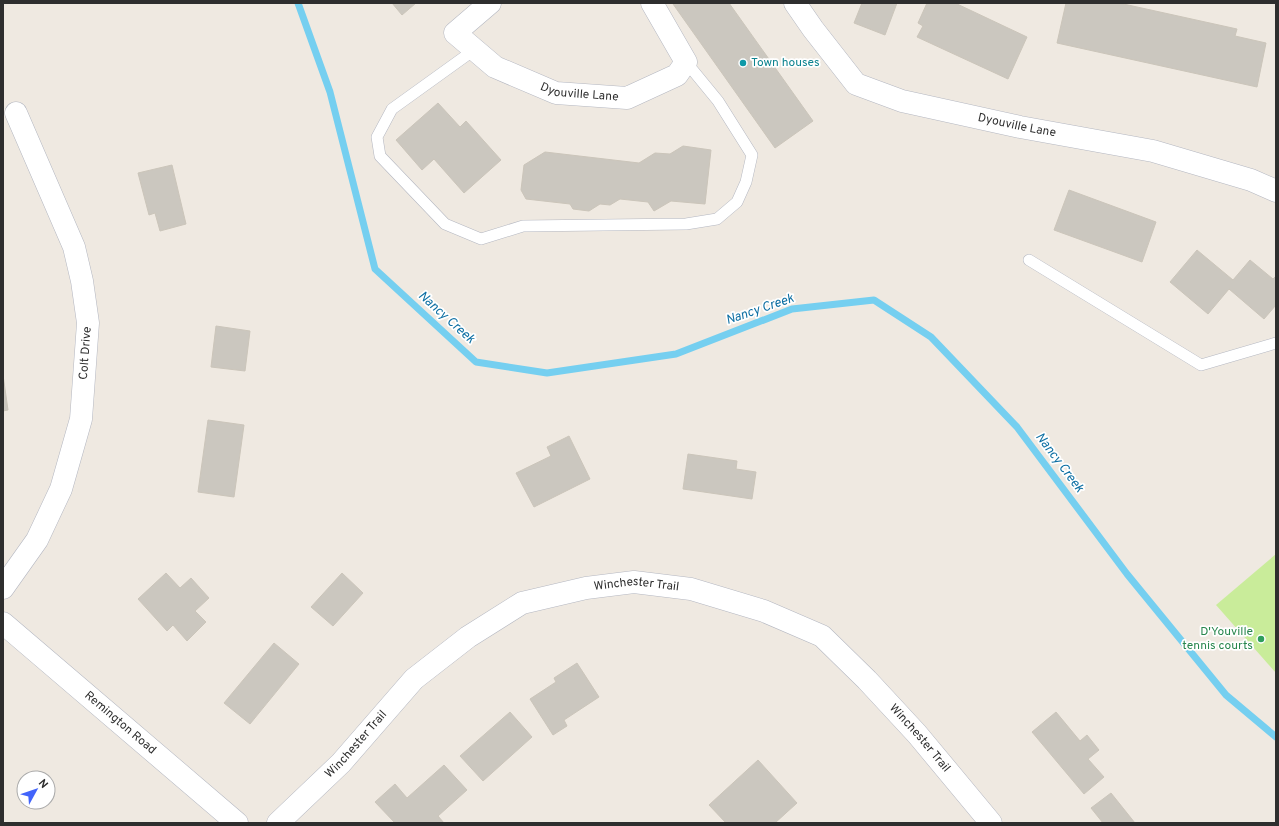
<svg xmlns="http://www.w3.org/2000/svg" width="1279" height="826" font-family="Overpass,sans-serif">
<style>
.pitch{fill:#c9ec9a}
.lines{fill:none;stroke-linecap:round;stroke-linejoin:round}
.stream{stroke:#75cff0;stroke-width:7}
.building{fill:#cbc7bf;stroke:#cbc5ba}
.lane-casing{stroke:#b4b7c1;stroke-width:12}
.street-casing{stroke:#b4b7c1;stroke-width:23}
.lane{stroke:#fff;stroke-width:11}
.street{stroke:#fff;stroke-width:22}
.culture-dot{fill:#0f9aa8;stroke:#fff;stroke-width:1.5}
.leisure-dot{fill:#2e9e5b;stroke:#fff;stroke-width:1.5}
.labels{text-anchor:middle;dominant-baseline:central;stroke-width:3.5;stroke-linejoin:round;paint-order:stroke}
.culture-label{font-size:12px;fill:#0d838f;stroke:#fff;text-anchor:start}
.street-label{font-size:12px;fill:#2e2e2e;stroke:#fff}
.leisure-label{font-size:12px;fill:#27864d;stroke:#fff;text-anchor:end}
.water-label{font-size:13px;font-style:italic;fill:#0d6fa3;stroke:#fff}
</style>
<rect width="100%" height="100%" fill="#efe9e1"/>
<!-- pitch -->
<polygon class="pitch" points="1276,554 1276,673 1216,605"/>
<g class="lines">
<!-- stream -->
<polyline class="stream" points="298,3 330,92 375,269 476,362 547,373 676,354 792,309 874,300 931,337 1017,427 1127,574 1226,695 1276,737"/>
</g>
<!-- building -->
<g class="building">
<polygon points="392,3 416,3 402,15"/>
<polygon points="675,3 729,3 813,121 775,148 673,4"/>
<polygon points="862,3 897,3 885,35 854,23"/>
<polygon points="927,3 955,3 1027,37 1008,79 917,37 923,26 918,23"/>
<polygon points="1066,3 1119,3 1237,29 1235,36 1266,43 1257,87 1057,43"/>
<polygon points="438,103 460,127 466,121 501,160 464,193 434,159 422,170 396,140"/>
<polygon points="683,146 711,150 705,204 671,201 654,211 648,202 620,199 610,205 600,204 589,211 573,209 570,204 526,199 521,190 524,165 545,152 639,163 655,153 670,154"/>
<polygon points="172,165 186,224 160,231 155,213 149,215 138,173"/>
<polygon points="1069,190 1156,222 1142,262 1054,230"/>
<polygon points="1197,250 1233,280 1250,260 1273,279 1276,276 1276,305 1264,319 1229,289 1208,314 1170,282"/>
<polygon points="216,326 250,331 245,371 211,367"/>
<polygon points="3,375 8,410 3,411"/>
<polygon points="208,420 244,425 234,497 198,492"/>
<polygon points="569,436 590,479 534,507 516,473 551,456 547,447"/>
<polygon points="688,454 737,461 736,469 756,472 752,499 683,489"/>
<polygon points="166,573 180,588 191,578 209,598 195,611 206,622 187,641 173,625 167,631 138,599"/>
<polygon points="342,573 363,593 333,626 311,607"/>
<polygon points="274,643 299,664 250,724 224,703"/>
<polygon points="577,663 599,697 564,720 567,726 553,735 530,699 556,682 554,678"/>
<polygon points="510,712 532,737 483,781 460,756"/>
<polygon points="1056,712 1080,741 1087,735 1099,750 1088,759 1104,777 1084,794 1032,732"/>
<polygon points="758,760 797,803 775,823 726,823 709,805"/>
<polygon points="444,765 467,790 438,816 444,823 395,823 375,802 395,784 407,798"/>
<polygon points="1111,793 1135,823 1103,823 1091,808"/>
</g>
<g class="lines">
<defs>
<g id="lane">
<polyline points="474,50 392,109 377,137 380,156 445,224 481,239 523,226 686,224 717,219 737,202 746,182 752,155 718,101 686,62"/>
<polyline points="1029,260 1201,365 1276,343"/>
</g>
<g id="street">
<path id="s1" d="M490,3L455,33L495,67L556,93L627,98L677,75L686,62L652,3"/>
<path id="s2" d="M795,3L813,29L856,84L902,101L1020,127L1153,151L1251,180L1276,191"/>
<path id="s3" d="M3,588L37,540L61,489L81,419L88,323L82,281L74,247L16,113"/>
<path id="s4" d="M3,623L237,823"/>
<path id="s5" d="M278,823L341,763L414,679L468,637L522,603L586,588L634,582L691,589L764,611L822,636L867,680L917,734L991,823"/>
</g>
</defs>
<!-- lane casing -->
<use href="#lane" class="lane-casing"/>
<!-- street casing -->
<use href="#street" class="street-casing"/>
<!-- lane -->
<use href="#lane" class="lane"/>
<!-- street -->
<use href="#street" class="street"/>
</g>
<!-- markers -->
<circle class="culture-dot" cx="743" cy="63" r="4"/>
<circle class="leisure-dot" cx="1261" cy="639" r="4"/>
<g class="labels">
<!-- culture labels -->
<g class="culture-label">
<text x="751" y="63">Town houses</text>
</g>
<!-- street labels -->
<g class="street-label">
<text stroke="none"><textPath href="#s1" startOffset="188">Dyouville Lane</textPath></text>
<text stroke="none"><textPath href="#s2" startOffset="268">Dyouville Lane</textPath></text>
<text stroke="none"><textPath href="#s3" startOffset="254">Colt Drive</textPath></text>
<text stroke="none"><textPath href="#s5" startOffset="447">Winchester Trail</textPath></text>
<text stroke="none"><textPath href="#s4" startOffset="154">Remington Road</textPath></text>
<text stroke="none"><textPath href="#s5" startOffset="783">Winchester Trail</textPath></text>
<text stroke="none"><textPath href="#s5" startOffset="111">Winchester Trail</textPath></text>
</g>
<!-- leisure labels -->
<g class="leisure-label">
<text x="1253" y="632">D'Youville<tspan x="1253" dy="14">tennis courts</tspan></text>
</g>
<!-- water labels -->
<g class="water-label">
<text transform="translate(760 310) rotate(-19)">Nancy Creek</text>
<text transform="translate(446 318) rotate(42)">Nancy Creek</text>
<text transform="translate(1059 463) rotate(53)">Nancy Creek</text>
</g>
</g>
<!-- border -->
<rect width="1279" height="826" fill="none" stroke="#2e2e2e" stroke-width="8"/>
<!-- north arrow -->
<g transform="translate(36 790) rotate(50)"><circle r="19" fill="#ffffff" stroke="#ababab"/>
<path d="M0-3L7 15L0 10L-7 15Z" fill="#4264fb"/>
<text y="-6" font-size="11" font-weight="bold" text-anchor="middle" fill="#2e2e2e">N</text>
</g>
</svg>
